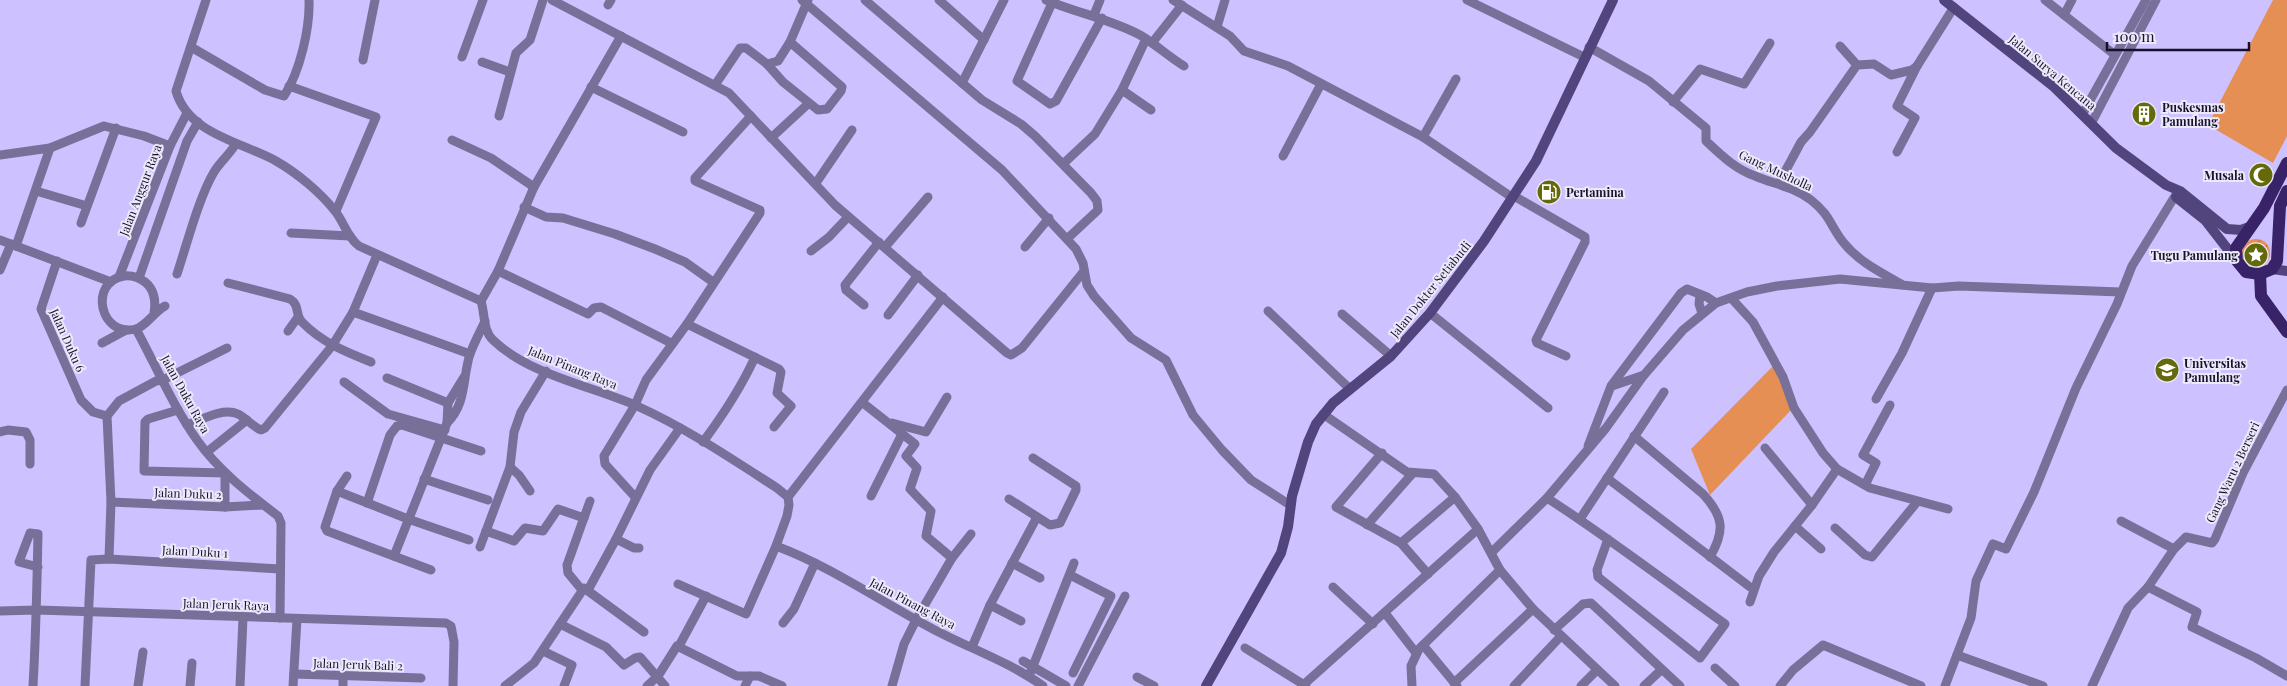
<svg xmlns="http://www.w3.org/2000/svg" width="2287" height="686" font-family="'Playfair Display',serif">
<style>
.green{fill:#e58f54}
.garden{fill:url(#garden-furrows)}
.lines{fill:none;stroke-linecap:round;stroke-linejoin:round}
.street{stroke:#787098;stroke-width:9}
.secondary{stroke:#52447d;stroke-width:10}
.primary{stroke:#392368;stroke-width:12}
.labels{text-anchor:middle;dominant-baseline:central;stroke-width:4;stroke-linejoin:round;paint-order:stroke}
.street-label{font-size:12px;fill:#18102c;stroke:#eceafa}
.poi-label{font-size:12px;font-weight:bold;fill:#18102c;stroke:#eceafa;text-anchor:start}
</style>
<defs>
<pattern id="garden-furrows" width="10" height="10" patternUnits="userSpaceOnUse" patternTransform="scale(1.25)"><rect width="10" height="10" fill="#e58f54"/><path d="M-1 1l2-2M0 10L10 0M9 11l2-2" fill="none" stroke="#b97346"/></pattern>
</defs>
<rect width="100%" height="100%" fill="#cdc1ff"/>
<!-- green -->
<g class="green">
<polygon points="2273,0 2287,0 2287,136 2273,163 2208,125"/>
<polygon points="1774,365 1792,409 1710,495 1691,449"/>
</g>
<!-- garden -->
<circle class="garden" cx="2256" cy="253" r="14"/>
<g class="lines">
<!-- street -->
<g class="street">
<path d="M206,0L176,91C188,134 242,142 276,161C297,173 320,192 335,211C344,222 347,237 359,246L481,301C485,314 483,331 493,340C529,375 592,386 637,406C686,428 732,459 777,488L788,497L789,505L787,516L776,546C830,566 880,601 931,628C968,648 1008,661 1043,686"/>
<polyline points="552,0 729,93 835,205 1007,353 1011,355 1022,348 1084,271"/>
<polyline points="802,0 1002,170 1076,249 1083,263 1087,285 1094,296 1131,338 1166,360 1193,415 1222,450 1251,480 1290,505"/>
<polyline points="865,0 982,100 1021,124 1035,136 1091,193 1097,201 1098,210 1068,238"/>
<polyline points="939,0 984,40"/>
<path d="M1046,0C1077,13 1110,19 1140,35C1154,43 1169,57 1184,66"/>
<polyline points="1173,0 1230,36 1244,51 1288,66 1423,137 1513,198"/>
<polyline points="1467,0 1584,57"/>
<polyline points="2045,0 2115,55"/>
<polyline points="1052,3 1017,81 1050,104 1056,101 1102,18"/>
<polyline points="608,5 611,0"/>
<polyline points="1094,15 1100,0"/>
<polyline points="2064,15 2072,0"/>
<polyline points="1217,27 1225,0"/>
<polyline points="1152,43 1182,5"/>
<polyline points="1840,46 1857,65"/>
<path d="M191,47L265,90L284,96C300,72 310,28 309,0"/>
<path d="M1589,47L1649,81L1706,128V141C1721,155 1735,169 1755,176C1774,184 1794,187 1811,200C1830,215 1830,225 1843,242C1859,262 1880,272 1901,284"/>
<polyline points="462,57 483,0"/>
<polyline points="363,60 375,0"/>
<polyline points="482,62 510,72"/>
<polyline points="767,64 783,82 818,110 827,109 841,91 842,87 790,42"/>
<polyline points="962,83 1004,0"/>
<polyline points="715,85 740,48 746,48 767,64 778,61 790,42 808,0"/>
<polyline points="289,86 376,117 336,211"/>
<polyline points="591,87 683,132"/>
<polyline points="1122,90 1151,110"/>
<polyline points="1673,102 1700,69 1744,84 1770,43"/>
<polyline points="2083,113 2146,0"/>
<polyline points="499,116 516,53 530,40 543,0"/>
<polyline points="2092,122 2156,0"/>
<polyline points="1423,137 1456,79"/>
<polyline points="771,138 809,103"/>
<polyline points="452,140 491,158 534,187"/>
<polyline points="1897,152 1915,118 1897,106 1917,66 1954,7"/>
<polyline points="0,155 50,148 104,126 144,136 170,146"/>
<polyline points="1283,156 1321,84"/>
<polyline points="1063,164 1095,134 1122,90 1146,39"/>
<polyline points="816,183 852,130"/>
<polyline points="1779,183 1801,142 1810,132 1857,65 1874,64 1891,75 1912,70 1917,66"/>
<polyline points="36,191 87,206"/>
<polyline points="1514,196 1585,237 1585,242 1536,340 1537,343 1566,356"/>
<polyline points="524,207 546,217 563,218 615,234 655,249 685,262 713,282"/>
<polyline points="81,223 116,128"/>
<polyline points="291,233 350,236"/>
<polyline points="0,240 111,282"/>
<polyline points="16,246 50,148"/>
<polyline points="885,247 928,197"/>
<polyline points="1025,247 1049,218"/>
<polyline points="811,251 829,237 848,217"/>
<polyline points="57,261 41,309 81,400 93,412 107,416"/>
<polyline points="0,270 11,244"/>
<polyline points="498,271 588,314 594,308 601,307 671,343"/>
<path d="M177,274C187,244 199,197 214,172C220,162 229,155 235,145"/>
<polyline points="119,277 170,146 187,113"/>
<polyline points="139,278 187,141 198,122"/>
<path d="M228,283L290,299C300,305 295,315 302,322C321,342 346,352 371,362"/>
<polyline points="1700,295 1699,304 1702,313"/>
<polyline points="1732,299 1753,322 1783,377 1794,408 1823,453 1837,469 1870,488 1948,509"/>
<polyline points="481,301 498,271 534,187 621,36"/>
<polyline points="864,305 846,290 845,285 879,242"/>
<polyline points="1268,311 1350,389"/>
<polyline points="353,312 470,354"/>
<path d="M154,313C156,301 155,290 145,282C138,277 132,275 124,276C88,282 100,338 136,329C146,326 154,312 165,306"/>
<polyline points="1430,313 1548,408"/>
<polyline points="1342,314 1391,356"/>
<polyline points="888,315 918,275"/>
<polyline points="687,324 779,369 781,372 777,393 791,406 774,427"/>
<path d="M136,329C156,366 173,406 197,440C218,470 249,494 278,516L281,523L280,618"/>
<polyline points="288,331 298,317"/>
<polyline points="102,343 126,330"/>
<polyline points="387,378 448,403"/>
<polyline points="344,382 388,414 445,430"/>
<polyline points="1612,386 1644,375"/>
<polyline points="1876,399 1902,353 1932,288"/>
<polyline points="863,403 915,444 906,456 917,468 910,489 931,511 926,536 952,558"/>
<polyline points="178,410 148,419 145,422 144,471 225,473 225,507"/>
<polyline points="1323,414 1407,472 1434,474 1455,497 1478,529 1500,570 1533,609 1615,686"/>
<polyline points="447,423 448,403 464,377"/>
<polyline points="892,423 926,432 947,397"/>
<path d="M187,425C201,420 223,407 238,414C246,418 252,426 261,430L265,428L332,346L353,312L377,255"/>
<polyline points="0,432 8,430 26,432 30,440 30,464"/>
<path d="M1634,436L1703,494C1724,517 1725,531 1710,557"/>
<path d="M703,442C723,415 741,388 755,357"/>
<polyline points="1588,446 1611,386 1681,293 1687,289 1707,297 1716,303"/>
<polyline points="1765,448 1812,505"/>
<polyline points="207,452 247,420"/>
<polyline points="1382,453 1336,507 1401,543 1428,574"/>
<polyline points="510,467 519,475 530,491"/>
<polyline points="1607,478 1750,587"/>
<polyline points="424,479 488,500"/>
<polyline points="1865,485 1876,463 1863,455 1890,405"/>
<polyline points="337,491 347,476"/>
<polyline points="871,496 902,434"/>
<polyline points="635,497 605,464 604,456 635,405 646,380 687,324 760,213 760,210 695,181 695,178 751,116"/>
<polyline points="788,497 943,297"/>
<path d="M1547,498C1608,537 1666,582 1725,624L1700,658L1598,577L1597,570L1608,539"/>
<polyline points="1009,499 1050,525 1060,523 1076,490 1076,486 1033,458"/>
<polyline points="111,502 225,507 263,505"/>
<polyline points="367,503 390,435 397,426 402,425 481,451"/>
<polyline points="1580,519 1664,392"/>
<polyline points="2121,521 2174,549"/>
<polyline points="1367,525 1412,474"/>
<polyline points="1795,526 1821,549"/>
<polyline points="1835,528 1865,555 1872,557 1917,502"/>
<polyline points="486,531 514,541 525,528 543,531 558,509 584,518"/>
<polyline points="1401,543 1455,497"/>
<polyline points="480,547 510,467 514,432 521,412 546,371"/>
<polyline points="639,548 634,548 616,539 650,470 680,428"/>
<polyline points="1492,552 1547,498 1606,428 1644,375 1683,330 1716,303 1747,292 1777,286 1840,279 1932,288 1959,286 2121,292"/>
<path d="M394,556L447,423C467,403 462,379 470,354C474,343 480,332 485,321"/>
<polyline points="109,559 111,502 107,416 119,401 156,381 163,380 227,348"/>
<polyline points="1012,563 1040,578"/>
<polyline points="431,570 327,531 325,527 337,491 408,519 469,540"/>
<polyline points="1070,575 1111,596 1073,673"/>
<polyline points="678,584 746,614 776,546"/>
<polyline points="1333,587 1373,624"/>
<polyline points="2148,587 2197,612 2192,627 2256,658 2287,676"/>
<polyline points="582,590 568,573 567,565 590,501"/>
<polyline points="588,590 616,539"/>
<polyline points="1750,602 1759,576 1774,552 1812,505 1837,469"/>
<polyline points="990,605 1021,621"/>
<polyline points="0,611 37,610 446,623 451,626 454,642 453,686"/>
<polyline points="1385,613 1416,653"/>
<polyline points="783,623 794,609 815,563"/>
<polyline points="560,624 606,647 624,665 635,658 640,657 665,686"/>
<polyline points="1554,630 1583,604 1591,603 1680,686"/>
<polyline points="1423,645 1457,686"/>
<polyline points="679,646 706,596"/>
<polyline points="972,647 990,605 1037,517"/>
<polyline points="1245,648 1306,686"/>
<polyline points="543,651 572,665 564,686"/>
<polyline points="1957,655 2043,686"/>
<polyline points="1023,661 1066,686"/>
<polyline points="1715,668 1735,686"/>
<polyline points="294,674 421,678"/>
<polyline points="1029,676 1074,563"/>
<polyline points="1137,677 1154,686"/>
<polyline points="1454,683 1533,609"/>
<path d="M33,686C36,635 37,585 38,534L30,533L19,562L38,567"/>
<polyline points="85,686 91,560 109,559 280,569"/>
<polyline points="138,686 143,652"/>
<polyline points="190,686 192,663"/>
<polyline points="240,686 243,618"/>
<polyline points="293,686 297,619"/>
<polyline points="343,686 343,676"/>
<polyline points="505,686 534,663 584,588 644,632"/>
<polyline points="647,686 658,676 677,646 737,676 759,676 782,686"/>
<polyline points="745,686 750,676"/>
<polyline points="892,686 904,644 916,620 952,558 971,534"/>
<polyline points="1078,686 1125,596"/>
<polyline points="1302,686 1478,529"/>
<polyline points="1412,686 1411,666 1419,649 1500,570"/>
<polyline points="1514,686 1561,636"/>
<polyline points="1581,686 1597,670"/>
<polyline points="1644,686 1661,670"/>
<polyline points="1780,686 1793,670 1823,645 1921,686"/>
<polyline points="1945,686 1971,618 1976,581 1993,544 2006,549 2034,492 2076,388 2117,304 2132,266 2175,196"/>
<polyline points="2092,686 2128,608 2148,587 2174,549 2186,537 2212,543 2215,539 2243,473 2287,390"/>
</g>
<!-- secondary -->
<g class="secondary">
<polyline points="1944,0 2053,86 2116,148 2166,185 2180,191 2227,229 2241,230 2252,226"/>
<polyline points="2176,197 2205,220 2237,261"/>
<polyline points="2272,269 2287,271"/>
<polyline points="1206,686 1281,553 1288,527 1292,496 1308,442 1316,424 1333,403 1391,356 1430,313 1484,241 1536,161 1613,0"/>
</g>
<!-- primary -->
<g class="primary">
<polyline points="2287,163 2264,208 2236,248 2237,261 2246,272 2260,274 2272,269 2277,261 2280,206 2287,191"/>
<polyline points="2260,274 2261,296 2287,332"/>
</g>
</g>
<!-- icons -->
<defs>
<symbol id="building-disc" viewBox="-11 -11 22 22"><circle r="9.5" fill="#646a0c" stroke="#eceafa"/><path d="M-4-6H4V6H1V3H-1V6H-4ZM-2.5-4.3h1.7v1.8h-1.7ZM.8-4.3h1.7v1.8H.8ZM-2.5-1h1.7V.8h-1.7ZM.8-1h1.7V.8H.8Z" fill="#fff"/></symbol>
<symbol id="mosque-disc" viewBox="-11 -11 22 22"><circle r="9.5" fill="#646a0c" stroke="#eceafa"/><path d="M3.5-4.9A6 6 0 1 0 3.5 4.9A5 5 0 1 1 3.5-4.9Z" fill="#fff"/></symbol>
<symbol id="fuel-disc" viewBox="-11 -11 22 22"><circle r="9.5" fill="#646a0c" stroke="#eceafa"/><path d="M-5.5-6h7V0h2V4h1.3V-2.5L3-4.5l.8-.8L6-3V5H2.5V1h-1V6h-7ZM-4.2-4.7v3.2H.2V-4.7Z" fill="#fff"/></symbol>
<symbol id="sight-disc" viewBox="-11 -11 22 22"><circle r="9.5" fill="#646a0c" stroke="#eceafa"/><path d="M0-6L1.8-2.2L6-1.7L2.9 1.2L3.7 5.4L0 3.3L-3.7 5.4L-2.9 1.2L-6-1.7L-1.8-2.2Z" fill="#fff"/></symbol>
<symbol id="university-disc" viewBox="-11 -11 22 22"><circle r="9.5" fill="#646a0c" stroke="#eceafa"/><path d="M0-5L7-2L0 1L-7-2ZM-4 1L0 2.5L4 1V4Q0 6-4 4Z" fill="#fff"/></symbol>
</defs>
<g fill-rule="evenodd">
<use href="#building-disc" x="2130" y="100" width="28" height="28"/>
<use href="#mosque-disc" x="2247" y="161" width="28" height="28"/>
<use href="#fuel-disc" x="1535" y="178" width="28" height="28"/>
<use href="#sight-disc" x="2242" y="241" width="28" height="28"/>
<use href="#university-disc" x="2153" y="356" width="28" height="28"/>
</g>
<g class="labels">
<!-- street labels -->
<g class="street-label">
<text transform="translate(2053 72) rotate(40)">Jalan Surya Kencana</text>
<text transform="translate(1776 170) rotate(25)">Gang Musholla</text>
<text transform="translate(140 190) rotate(-69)">Jalan Anggur Raya</text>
<text transform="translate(1430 289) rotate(-51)">Jalan Dokter Setiabudi</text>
<text transform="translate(68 340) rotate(66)">Jalan Duku 6</text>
<text transform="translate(573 367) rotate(22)">Jalan Pinang Raya</text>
<text transform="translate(186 394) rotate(61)">Jalan Duku Raya</text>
<text transform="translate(2232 472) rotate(-65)">Gang Waru 2 Berseri</text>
<text transform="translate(188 493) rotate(2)">Jalan Duku 2</text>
<text transform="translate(195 551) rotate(3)">Jalan Duku 1</text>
<text transform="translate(913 603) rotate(28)">Jalan Pinang Raya</text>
<text transform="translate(226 604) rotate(2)">Jalan Jeruk Raya</text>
<text transform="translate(358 664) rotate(2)">Jalan Jeruk Bali 2</text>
</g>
<!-- poi labels -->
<g class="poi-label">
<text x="2162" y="107">Puskesmas<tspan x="2162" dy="14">Pamulang</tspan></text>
<text x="2244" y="175" text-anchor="end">Musala</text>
<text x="1566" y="192">Pertamina</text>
<text x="2238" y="255" text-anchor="end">Tugu Pamulang</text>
<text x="2184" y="363">Universitas<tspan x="2184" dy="14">Pamulang</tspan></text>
</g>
</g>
<!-- scale -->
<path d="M2107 42v8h142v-8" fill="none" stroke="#18102c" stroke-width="2.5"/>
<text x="2114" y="42" font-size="15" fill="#18102c" stroke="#eceafa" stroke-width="4" paint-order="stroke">100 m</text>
</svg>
